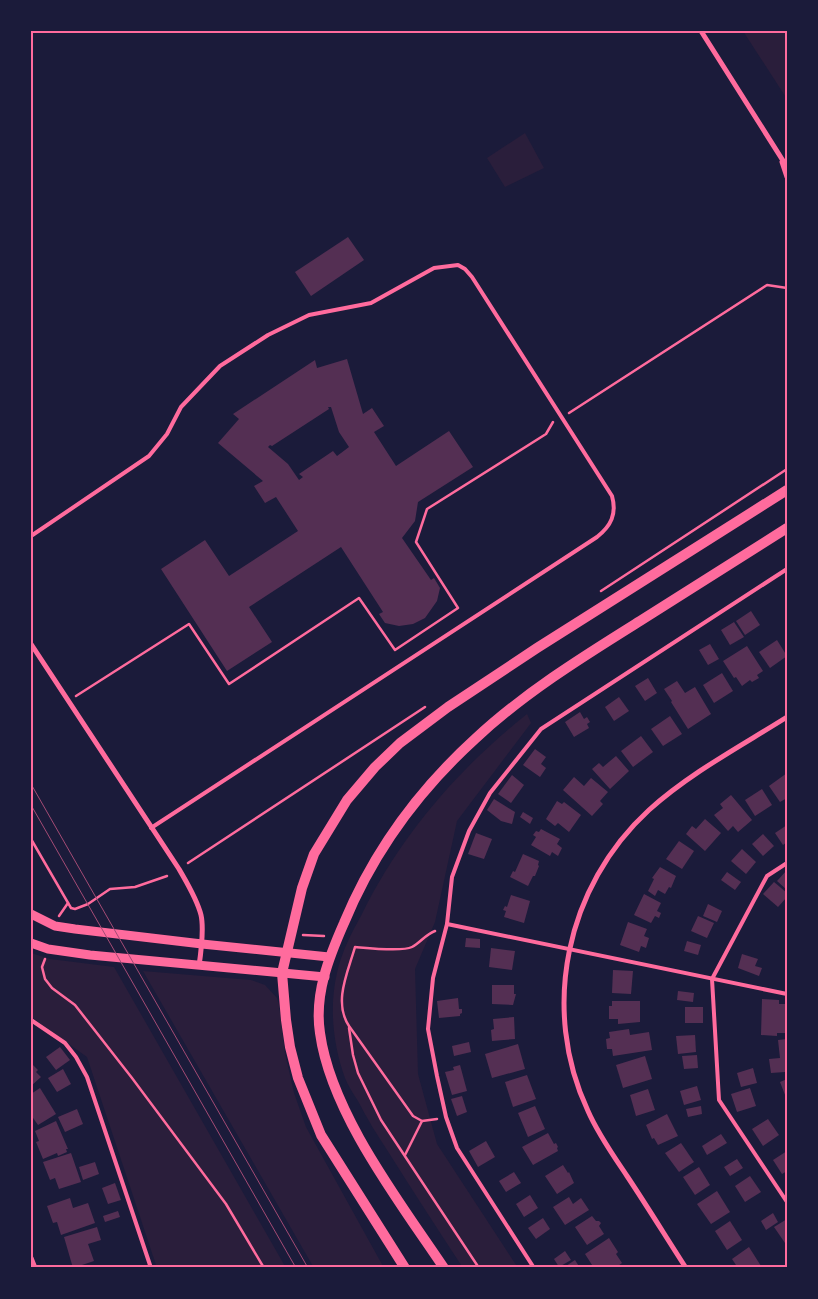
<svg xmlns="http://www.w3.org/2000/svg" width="818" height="1299" font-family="'PT Sans',sans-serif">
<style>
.green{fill:#2a1e3b}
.building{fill:#542f53;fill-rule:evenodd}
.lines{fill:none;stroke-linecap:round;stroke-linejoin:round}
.path{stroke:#ff6b9d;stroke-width:2.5}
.service{stroke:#ff6b9d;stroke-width:4}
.minor{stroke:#ff6b9d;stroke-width:5}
.tertiary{stroke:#ff6b9d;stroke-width:9}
.secondary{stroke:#ff6b9d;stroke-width:10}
.tram{stroke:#a44b75;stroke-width:1}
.neatline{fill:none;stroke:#ff6b9d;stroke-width:2}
</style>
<rect width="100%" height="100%" fill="#1b1b3a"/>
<!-- green -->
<g class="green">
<polygon points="743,31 787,31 787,99"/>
<polygon points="525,133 544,168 505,187 487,158"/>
<path d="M527,714L531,723L457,821L435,922L415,969L418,1074L437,1144L518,1268H463C438,1230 413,1191 389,1153C378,1136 367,1119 358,1101C353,1093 348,1086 345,1078C333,1045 329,1007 337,973C341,953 352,932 362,914C401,835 458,769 527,714Z"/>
<polygon points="31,953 50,959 114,967 286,1268 157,1268 87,1057 31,1017"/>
<polygon points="143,971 251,980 265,985 277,998 279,1005 285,1053 294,1093 306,1127 384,1268 314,1268"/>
</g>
<!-- building -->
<g class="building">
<polygon points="348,237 364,260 311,296 295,272"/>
<path d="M347,359L363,414L372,408L384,426L374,432L396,466L449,431L473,467L418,502L415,521L402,538L431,580L434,578L440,588L437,601L425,618L413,624L399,626L385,623L379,614L383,612L341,547L249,607L272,642L227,671L161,569L205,540L229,576L298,531L276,497L265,503L254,486L263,481L218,443L239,419L233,414L315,360L317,368ZM328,407H331L339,432L349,447L337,456L333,451L299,474L303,477L299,480L288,464L268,447L270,445L272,446L329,409Z"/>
<polygon points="751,611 760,625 745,635 736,621"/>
<polygon points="734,622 744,637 730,645 721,630"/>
<polygon points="777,640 787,656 770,668 759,652"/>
<polygon points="710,644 719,659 708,665 699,650"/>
<polygon points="747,646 763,671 757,675 759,678 752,682 750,680 742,686 736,677 734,678 723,661"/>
<polygon points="722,673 733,691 714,703 703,685"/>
<polygon points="648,678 657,693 645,701 635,686"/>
<polygon points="677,681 685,693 695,687 711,714 688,729 671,702 672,701 664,689"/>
<polygon points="619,697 629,711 614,721 605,707"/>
<polygon points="580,712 584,719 587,717 590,722 587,724 589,728 574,737 565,722"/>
<polygon points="670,716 682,734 663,746 651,729"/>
<polygon points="641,736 653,752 633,767 621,751"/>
<polygon points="535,749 546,757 541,764 546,768 540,777 523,765"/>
<polygon points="616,756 629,771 610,789 592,769 599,763 603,767"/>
<polygon points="787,773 787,798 780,802 769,786"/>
<polygon points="512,775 524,785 511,803 498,794"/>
<polygon points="574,777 584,786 591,778 608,792 600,801 603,804 592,816 563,790"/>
<polygon points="762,789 772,805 755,816 745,800"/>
<polygon points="731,795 752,820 738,832 733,826 728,831 714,815 723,808 720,804"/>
<polygon points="494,799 515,812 512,824 501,821 487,810"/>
<polygon points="557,801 562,804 564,802 581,815 569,832 558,823 555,826 546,819"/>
<polygon points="523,812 533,818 530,824 520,817"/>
<polygon points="705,819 721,833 705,851 686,834 692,826 696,829"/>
<polygon points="787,825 787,842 783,845 775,833"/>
<polygon points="541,829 560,839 557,844 562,848 558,856 552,852 550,856 531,845 536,837 533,835 536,831 539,832"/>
<polygon points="476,833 492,839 484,859 468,854"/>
<polygon points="763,834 774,846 763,856 752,844"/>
<polygon points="679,841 694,851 682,869 666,859"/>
<polygon points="742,849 756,862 746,874 731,861"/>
<polygon points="523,854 539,861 538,865 539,866 535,876 533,876 528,886 510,877 513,871 515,872"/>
<polygon points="660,867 676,876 671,888 669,887 665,894 658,890 655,896 648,891 654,879 652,878"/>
<polygon points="787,870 787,890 777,881"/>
<polygon points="727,872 741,882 735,890 721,880"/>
<polygon points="774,882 787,893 787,897 778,907 763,894"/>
<polygon points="644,894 661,903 657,911 661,913 659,918 655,916 651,923 634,915"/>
<polygon points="511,895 530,901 524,923 504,917 506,911 503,910 505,906 507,907"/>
<polygon points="708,904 722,911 717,922 703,916"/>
<polygon points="698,916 714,923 707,938 691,931"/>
<polygon points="628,922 647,929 644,936 649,938 646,948 641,946 639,952 620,945"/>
<polygon points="466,938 480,939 480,948 465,947"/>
<polygon points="687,941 701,945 698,955 684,951"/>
<polygon points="491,948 515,951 512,970 489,967"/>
<polygon points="742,954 758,959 755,966 762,968 759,976 738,968"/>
<polygon points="613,970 633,971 631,994 612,993"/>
<polygon points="492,985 514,985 514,994 516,994 513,1005 492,1004"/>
<polygon points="678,991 694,993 693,1002 677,1000"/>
<polygon points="458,998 459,1009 462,1009 462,1013 460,1014 460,1016 439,1018 437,1001"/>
<polygon points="762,999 779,1000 779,1004 787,1004 787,1033 777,1033 777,1036 761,1035"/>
<polygon points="612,1001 640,1001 640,1022 618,1024 618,1019 609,1019 609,1006 612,1006"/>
<rect x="685" y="1007" width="18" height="16"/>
<polygon points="514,1017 515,1039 492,1041 491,1030 494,1029 493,1019"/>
<polygon points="629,1029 630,1035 649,1032 652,1050 613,1056 612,1049 607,1049 606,1039 610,1038 609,1032"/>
<polygon points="695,1035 696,1052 678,1054 676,1036"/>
<polygon points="787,1039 785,1072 771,1073 769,1059 780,1058 778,1040"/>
<polygon points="469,1042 471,1052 454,1056 452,1046"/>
<polygon points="518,1044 525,1069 492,1078 485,1054"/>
<polygon points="60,1047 70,1060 56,1070 46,1057"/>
<polygon points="697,1055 698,1068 684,1069 682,1056"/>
<polygon points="645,1056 652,1079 623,1088 616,1065"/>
<polygon points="31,1063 38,1070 36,1072 41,1077 31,1086"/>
<polygon points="460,1065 467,1091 452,1095 445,1072 454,1070 453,1067"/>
<polygon points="753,1068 757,1083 741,1087 737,1073"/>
<polygon points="63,1069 71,1084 57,1092 48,1078"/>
<polygon points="527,1075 536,1099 513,1107 505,1082"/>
<polygon points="787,1079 787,1100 780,1082"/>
<polygon points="697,1086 701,1100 684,1105 680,1091"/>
<polygon points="40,1088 56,1114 38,1125 31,1115 31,1094"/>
<polygon points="750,1088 756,1106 737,1112 731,1094"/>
<polygon points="648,1089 655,1110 636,1116 630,1095"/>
<polygon points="462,1096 467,1112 457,1116 451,1099"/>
<polygon points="535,1106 545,1129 528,1137 518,1113"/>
<polygon points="701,1106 702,1114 688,1117 686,1109"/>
<polygon points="77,1109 83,1124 65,1132 58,1117"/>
<polygon points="667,1114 678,1136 658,1145 654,1138 652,1139 646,1125"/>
<polygon points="768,1119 779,1135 763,1146 752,1129"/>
<polygon points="56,1121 68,1149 66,1149 67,1152 58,1156 57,1153 43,1159 36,1142 39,1141 35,1131"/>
<polygon points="548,1133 554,1144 556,1143 558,1147 557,1148 558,1151 533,1165 522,1147"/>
<polygon points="721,1134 727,1143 707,1155 702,1146"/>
<polygon points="486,1141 495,1157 478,1167 469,1151"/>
<polygon points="681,1143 694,1162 679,1172 665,1153"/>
<polygon points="787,1151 787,1171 782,1174 773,1160"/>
<polygon points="71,1153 81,1182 59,1189 55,1178 50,1180 43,1162"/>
<polygon points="737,1159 743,1168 730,1176 724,1167"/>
<polygon points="95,1162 99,1174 83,1180 79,1167"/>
<polygon points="563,1165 568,1173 569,1172 574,1183 557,1194 545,1176"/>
<polygon points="699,1167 710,1185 695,1195 683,1177"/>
<polygon points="514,1172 521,1183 506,1192 499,1181"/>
<polygon points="750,1176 761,1192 745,1202 735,1186"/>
<polygon points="115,1183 121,1200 108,1204 102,1188"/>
<polygon points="717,1191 730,1212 711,1224 697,1204"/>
<polygon points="530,1195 538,1208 524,1217 516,1204"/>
<polygon points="569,1197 573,1204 581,1198 589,1210 565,1225 553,1207"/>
<polygon points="70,1198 73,1208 88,1203 95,1223 61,1235 57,1222 53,1223 47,1206"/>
<polygon points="118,1211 120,1217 105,1222 103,1216"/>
<polygon points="773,1213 778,1222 766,1230 761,1221"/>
<polygon points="592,1216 596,1221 599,1221 601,1223 599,1226 604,1234 587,1245 575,1227"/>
<polygon points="543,1218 550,1229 536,1239 528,1228"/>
<polygon points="787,1219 787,1242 785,1243 774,1227"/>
<polygon points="730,1221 742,1240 727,1250 715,1231"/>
<polygon points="97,1227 101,1240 88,1244 94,1261 73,1268 64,1237"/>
<polygon points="609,1238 618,1252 616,1254 622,1263 615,1268 594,1268 585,1254"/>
<polygon points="749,1247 761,1266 758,1268 738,1268 732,1259"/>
<polygon points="565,1251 571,1260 559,1267 554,1259"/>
<polygon points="575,1260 580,1268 563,1268"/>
</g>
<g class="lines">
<!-- path -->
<g class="path">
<polyline points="569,413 767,285 787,288"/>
<polyline points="601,591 787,469"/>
<polyline points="76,696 189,624 229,684 359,598 395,650 458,608 416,542 427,509 546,434 553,422"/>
<polyline points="31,839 71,908 75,909 88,904 110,889 135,887 167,876"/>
<polyline points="188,863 425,707"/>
<polyline points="59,916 68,903"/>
<path d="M435,931C426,934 420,943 412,947C402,952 367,948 355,947C348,972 333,1002 349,1026L413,1116L422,1121L437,1119"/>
<polyline points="303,935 324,936"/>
<polyline points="45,959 42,967 45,979 52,988 75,1005 132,1078 226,1204 264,1268"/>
<polyline points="349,1028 353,1055 358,1073 381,1120 479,1268"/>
<polyline points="405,1155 422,1121"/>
</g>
<!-- service -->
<g class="service">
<path d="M31,536L149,456L167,434L181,407L220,366L268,335L309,315L371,303L434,268L458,265L465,269L472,277L612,496C617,514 611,526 597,537L151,828"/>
<polyline points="787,863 767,876 712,979 719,1100 787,1202"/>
<polyline points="447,924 787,994"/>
<polyline points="31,1020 65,1043 76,1057 87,1077 151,1268"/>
<polyline points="534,1268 457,1148 446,1117 437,1076 428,1029 433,978 447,924 452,877 469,831 490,793 541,729 787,569"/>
</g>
<!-- minor -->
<g class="minor">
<polyline points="701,31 787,167"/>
<polyline points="782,162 787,177"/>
<path d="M31,644L179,869C187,883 197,899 201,915C204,928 201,952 199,966"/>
<polyline points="31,1258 35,1268"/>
<path d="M686,1268C666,1237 647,1206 627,1176C613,1155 598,1134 588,1111C540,1009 566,886 649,810C690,773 741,746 787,717"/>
</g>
<!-- tertiary -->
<g class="tertiary">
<polyline points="31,914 55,926 75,929 202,944 329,957"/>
<polyline points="31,943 48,949 90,955 325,977"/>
</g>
<!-- secondary -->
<g class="secondary">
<polyline points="405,1268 321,1135 298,1078 290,1047 286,1020 282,973 302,888 314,854 347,800 375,767 400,743 448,707 537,648 787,490"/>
<path d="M444,1268C399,1201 331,1113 320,1033C314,994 329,957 344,923C373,853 419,790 475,739C524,693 584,656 640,621C689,590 738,559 787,528"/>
</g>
<!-- tram -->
<g class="tram">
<polyline points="31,784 308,1268"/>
<polyline points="31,805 296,1268"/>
</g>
</g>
<!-- border -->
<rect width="818" height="1299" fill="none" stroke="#1b1b3a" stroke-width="65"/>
<rect x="32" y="32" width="754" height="1234" class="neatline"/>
</svg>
